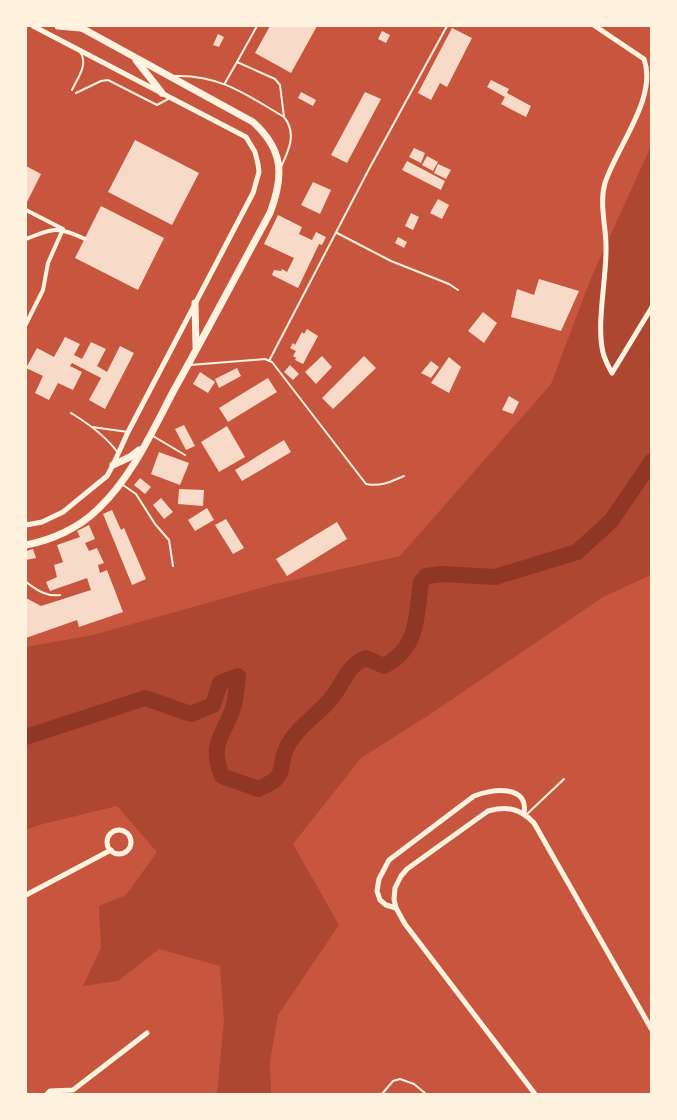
<svg xmlns="http://www.w3.org/2000/svg" width="677" height="1120" font-family="Poppins,sans-serif">
<style>
.green{fill:#ae4732}
.lines{fill:none;stroke-linecap:round;stroke-linejoin:round}
.river{stroke:#8f3625;stroke-width:16}
.building{fill:#f7dbc8}
.service{stroke:#fff3e0;stroke-width:2}
.pedestrian{stroke:#fff3e0;stroke-width:4}
.minor{stroke:#fff3e0;stroke-width:5}
.tertiary{stroke:#fff3e0;stroke-width:7}
</style>
<rect width="100%" height="100%" fill="#c8553d"/>
<!-- green -->
<polygon class="green" points="651,146 651,575 603,597 432,713 361,758 293,844 339,925 278,1015 270,1061 271,1094 217,1094 224,1021 220,966 159,949 118,981 83,986 101,948 99,906 126,895 157,852 117,806 39,825 26,830 26,647 93,635 271,585 400,556 551,384 591,278"/>
<g class="lines">
<!-- river -->
<path class="river" d="M26,737L145,698L191,714L213,705L220,683L238,676C237,685 236,696 234,705C225,735 208,742 222,776L258,789C292,775 275,767 289,743C300,724 321,713 334,695C344,681 349,664 366,658L384,666C419,648 416,617 421,582L426,576L443,574L495,577L577,552L611,521L652,461"/>
</g>
<!-- building -->
<g class="building">
<polygon points="270,26 317,26 291,73 255,53"/>
<polygon points="452,28 472,38 447,87 440,83 431,100 418,93"/>
<polygon points="382,31 390,35 386,43 378,39"/>
<polygon points="218,34 224,37 219,47 213,45"/>
<polygon points="491,80 509,89 507,93 531,106 526,117 501,104 505,97 487,87"/>
<polygon points="301,92 316,100 313,106 298,98"/>
<polygon points="365,92 381,99 347,163 331,155"/>
<polygon points="135,140 199,173 172,225 108,192"/>
<polygon points="414,148 425,153 421,163 409,157"/>
<polygon points="427,156 438,162 433,171 422,165"/>
<polygon points="407,161 445,181 441,190 402,170"/>
<polygon points="438,164 451,170 446,179 434,173"/>
<polygon points="26,166 41,174 26,204"/>
<polygon points="313,182 331,190 320,214 301,205"/>
<polygon points="438,199 449,205 442,219 430,213"/>
<polygon points="101,206 164,238 138,290 75,258"/>
<polygon points="411,213 419,217 413,230 405,226"/>
<polygon points="278,215 302,227 299,234 312,240 316,232 326,237 322,245 319,244 298,288 272,275 274,270 281,271 282,269 287,272 294,258 264,244"/>
<polygon points="398,237 407,242 404,248 395,243"/>
<polygon points="539,279 579,291 561,331 511,317 517,289 534,295"/>
<polygon points="483,312 497,323 484,343 468,331"/>
<polygon points="307,329 318,336 303,364 295,360 296,358 293,356 296,351 290,348 293,343 295,345 302,332 304,334"/>
<polygon points="65,337 80,344 74,355 82,359 91,342 106,349 97,366 107,372 120,346 134,353 105,409 89,400 101,378 72,363 70,366 82,372 73,390 58,383 49,400 35,393 43,376 26,368 37,348 54,357"/>
<polygon points="322,356 332,367 316,384 305,372"/>
<polygon points="364,356 376,368 333,409 322,398"/>
<polygon points="449,357 461,367 449,393 431,383"/>
<polygon points="431,361 439,367 431,378 421,373"/>
<polygon points="290,365 299,374 293,380 284,372"/>
<polygon points="237,368 241,376 219,388 215,379"/>
<polygon points="200,372 215,382 208,393 193,384"/>
<polygon points="268,378 277,392 228,422 219,408"/>
<polygon points="509,396 519,402 513,414 502,410"/>
<polygon points="184,425 195,446 186,450 175,429"/>
<polygon points="227,426 245,457 219,472 201,442"/>
<polygon points="284,440 291,452 242,481 235,470"/>
<polygon points="159,452 189,463 180,485 151,474"/>
<polygon points="140,478 151,487 145,494 134,485"/>
<polygon points="179,489 204,490 203,506 178,504"/>
<polygon points="161,498 173,512 164,519 153,505"/>
<polygon points="207,508 214,520 195,531 188,520"/>
<polygon points="112,510 121,530 124,528 146,579 132,585 103,514"/>
<polygon points="226,519 244,548 233,554 215,525"/>
<polygon points="337,522 347,539 287,576 276,559"/>
<polygon points="89,525 95,539 85,543 89,551 97,548 104,563 98,565 100,573 107,570 123,612 79,627 77,620 26,638 26,598 41,606 91,590 87,578 50,591 46,582 57,577 54,565 63,562 57,545 80,537 77,531"/>
<polygon points="33,549 36,558 26,560 26,551"/>
</g>
<g class="lines">
<!-- service -->
<g class="service">
<polyline points="237,62 257,26"/>
<path d="M174,76C219,74 247,95 284,117C297,133 289,150 281,167"/>
<polyline points="225,83 237,62 275,79 280,85 284,117"/>
<path d="M72,90C77,79 89,64 80,52"/>
<polyline points="76,93 101,81 108,80 157,105 168,99"/>
<polyline points="337,233 391,261 449,284 458,290"/>
<polyline points="269,361 369,169 447,26"/>
<path d="M190,365L265,359L272,362L366,484C381,487 390,482 404,476"/>
<path d="M71,413C89,424 106,436 118,453"/>
<polyline points="92,427 128,432"/>
<polyline points="153,436 185,455"/>
<polyline points="123,485 136,494 155,524 169,540 173,566"/>
<path d="M26,582C37,590 46,597 60,595"/>
<polyline points="526,815 564,779"/>
<polyline points="382,1094 393,1081 400,1079 414,1084 426,1094"/>
</g>
<!-- pedestrian -->
<g class="pedestrian">
<polyline points="26,210 63,229 48,263 43,290 26,324"/>
<path d="M26,239C53,228 58,226 85,239"/>
</g>
<!-- minor -->
<g class="minor">
<path d="M595,26L644,59C658,97 617,146 605,183C599,203 606,226 606,246C607,279 595,327 604,356C606,362 609,368 612,373L652,307"/>
<polyline points="26,525 42,522 63,512 107,476 113,465 128,432 253,193 259,172 258,164 255,152 246,137 33,26"/>
<circle cx="119" cy="842" r="12"/>
<polyline points="26,895 111,850"/>
<path d="M396,908L386,905L380,900L377,891L379,879L389,860L474,796C491,789 529,784 524,813"/>
<polyline points="47,1094 50,1091 73,1090 147,1033"/>
<path d="M535,1094L405,924L396,908L394,899L395,888L401,876L407,869L488,811C507,806 520,808 534,823L652,1030"/>
</g>
<!-- tertiary -->
<g class="tertiary">
<polyline points="58,26 81,28"/>
<polyline points="136,60 162,93"/>
<polyline points="195,303 196,347"/>
<polyline points="113,465 130,457 139,450"/>
<path d="M26,545C52,540 79,528 98,509C132,477 153,430 174,390C207,331 238,272 270,213C284,176 284,150 253,122L78,26"/>
</g>
</g>
<!-- border -->
<rect width="677" height="1120" fill="none" stroke="#fff3e0" stroke-width="54"/>
</svg>
